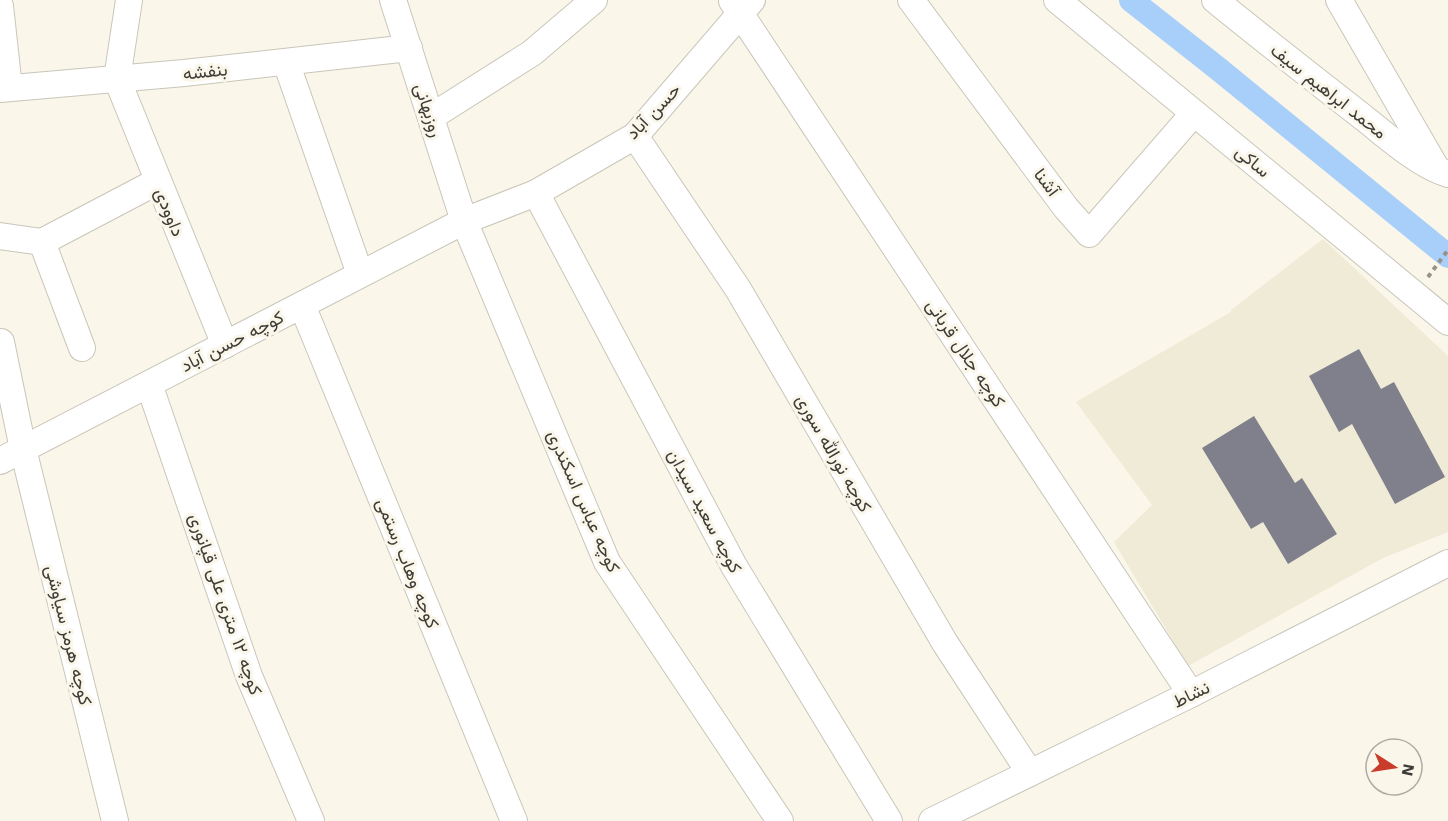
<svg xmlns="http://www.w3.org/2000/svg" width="1448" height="821" font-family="'Work Sans',Vazirmatn,sans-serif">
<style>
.built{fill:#f0ebd6}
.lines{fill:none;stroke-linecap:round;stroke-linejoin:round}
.canal{stroke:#a8cff9;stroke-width:24}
.building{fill:#7f808b}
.minor-casing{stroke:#c9c6b9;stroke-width:28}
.path{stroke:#95928a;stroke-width:4;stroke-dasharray:4.5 4.5;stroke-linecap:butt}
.minor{stroke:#fff;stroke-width:26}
.labels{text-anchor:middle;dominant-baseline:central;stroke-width:6;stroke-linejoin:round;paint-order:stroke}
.street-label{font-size:18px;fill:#3d3c37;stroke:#faf6ea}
</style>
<rect width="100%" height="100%" fill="#faf6ea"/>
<!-- built -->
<polygon class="built" points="1323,239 1448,356 1448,532 1383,558 1188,666 1114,542 1152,505 1076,402 1231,312 1231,310"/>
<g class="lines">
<!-- canal -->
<polyline class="canal" points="1131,0 1216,67 1448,256"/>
</g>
<!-- building -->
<g class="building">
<polygon points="1359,349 1381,389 1394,382 1445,477 1395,504 1352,424 1339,432 1309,376"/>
<polygon points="1254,416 1295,483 1302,478 1337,534 1288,564 1263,522 1251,529 1202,448"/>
</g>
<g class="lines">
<defs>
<g id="minor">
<polyline points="129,0 117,79 225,345"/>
<polyline points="393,0 464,221 607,562 780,821"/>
<polyline points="911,0 1066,208 1089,234 1194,113"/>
<polyline points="1057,0 1448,322"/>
<path d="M1215,0C1264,40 1314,79 1364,118C1387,136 1420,166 1448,174"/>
<polyline points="1339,0 1435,166"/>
<polyline points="732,1 1191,694"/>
<polyline points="0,6 9,88"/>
<polyline points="286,62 360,274"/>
<polyline points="0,89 184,73 409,48"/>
<polyline points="431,117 532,53 594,0"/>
<polyline points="635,136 738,289 945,643 1030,773"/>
<polyline points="536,193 734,566 889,821"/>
<polyline points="0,236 42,242 82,348"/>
<polyline points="42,242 158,181"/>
<polyline points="302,305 514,821"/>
<polyline points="1,342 23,449 115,821"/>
<polyline points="149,384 249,676 311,821"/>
<polyline points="0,461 464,221 536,193 635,136 752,0"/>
<polyline points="932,821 1191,694 1448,563"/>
</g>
</defs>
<!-- minor casing -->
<use href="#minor" class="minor-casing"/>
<!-- path -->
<polyline class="path" points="1428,277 1448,250"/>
<!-- minor -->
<use href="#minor" class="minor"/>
</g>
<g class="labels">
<!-- street labels -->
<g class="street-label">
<text transform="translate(205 71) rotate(-6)">بنفشه</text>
<text transform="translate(1329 91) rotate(38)">محمد ابراهیم سیف</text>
<text transform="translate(429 110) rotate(72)">روزبهانی</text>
<text transform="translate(653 111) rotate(-46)">حسن آباد</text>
<text transform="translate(1253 161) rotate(40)">ساکی</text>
<text transform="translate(1047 182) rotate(53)">آشنا</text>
<text transform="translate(170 212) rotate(68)">داوودی</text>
<text transform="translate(232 341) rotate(-27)">کوچه حسن آباد</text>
<text transform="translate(966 353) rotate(56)">کوچه جلال قربانی</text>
<text transform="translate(834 453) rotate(60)">کوچه نورالله سوری</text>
<text transform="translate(584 501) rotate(66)">کوچه عباس اسکندری</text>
<text transform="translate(705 511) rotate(62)">کوچه سعید سیدان</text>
<text transform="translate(408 563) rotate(68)">کوچه وهاب رستمی</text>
<text transform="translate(226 604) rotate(71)">کوچه ۱۲ متری علی قپانوری</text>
<text transform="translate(69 635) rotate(76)">کوچه هرمز سیاوشی</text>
<text transform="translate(1191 694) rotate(-26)">نشاط</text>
</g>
</g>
<!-- north arrow -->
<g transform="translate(1394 767) rotate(102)"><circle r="28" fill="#faf6ea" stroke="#aeaca2" stroke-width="1.5"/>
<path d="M0-4.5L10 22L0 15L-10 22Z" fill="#c83c29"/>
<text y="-9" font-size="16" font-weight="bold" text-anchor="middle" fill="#3d3c37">N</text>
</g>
</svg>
